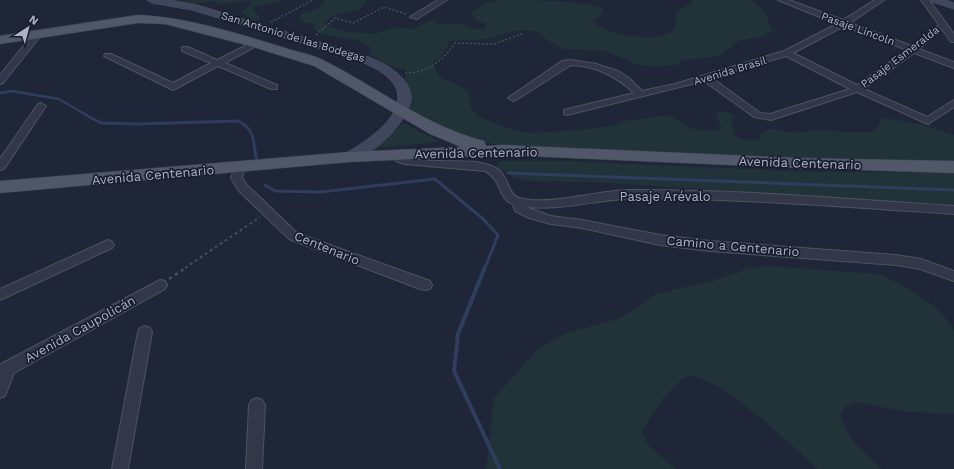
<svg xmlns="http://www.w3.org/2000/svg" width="954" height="469" font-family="'Work Sans',sans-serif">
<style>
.green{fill:#213339}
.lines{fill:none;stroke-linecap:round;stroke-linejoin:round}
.stream-far2{stroke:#2f3d5e;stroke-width:2.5}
.stream-far1{stroke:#2f3d5e;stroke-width:3}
.stream{stroke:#2f3d5e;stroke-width:4}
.street-casing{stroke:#4d5363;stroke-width:2}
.secondary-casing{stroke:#4d5363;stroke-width:1}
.primary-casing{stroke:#3c4252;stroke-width:1}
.path-far2{stroke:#3e5057;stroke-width:1.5;stroke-dasharray:2 2;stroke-linecap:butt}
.path-far1{stroke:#3e5057;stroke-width:2;stroke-dasharray:3 3;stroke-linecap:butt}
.path{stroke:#3e5057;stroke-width:2.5;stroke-dasharray:3.5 3.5;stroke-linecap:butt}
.street{fill:#323848;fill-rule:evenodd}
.secondary{fill:#40475c;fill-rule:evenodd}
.primary{fill:#505769;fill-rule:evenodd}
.labels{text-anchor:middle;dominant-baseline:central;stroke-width:3.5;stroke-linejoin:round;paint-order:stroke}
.far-street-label{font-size:11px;fill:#acb3c5;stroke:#181e2d}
.street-label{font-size:13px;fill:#acb3c5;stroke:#181e2d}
</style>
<rect width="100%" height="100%" fill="#1f2638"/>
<!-- green -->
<g class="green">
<path d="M179,0H285L255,7L253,10L261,18C255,22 246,18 241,12L252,3L251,1L222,4L212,1L197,4Z"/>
<path d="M326,0H367L359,10L331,16L326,22L325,25L348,32L376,34L395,27L414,29L431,20H434L438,25C453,24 458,20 472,29H485L486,24L476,20L471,13L484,4L498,0C522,0 586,0 604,9L602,14L593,20C599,33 641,39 655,37C661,36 667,33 673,31L676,23L675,14C681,8 688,7 694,0H751L766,12L768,22L773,31L763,36L738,41L720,56L683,60L676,65L656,67L635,64L607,51L563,49L547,40L537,32L531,30L513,31L487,39L450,41L443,54L433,63L437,72L443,79L460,86L468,92L471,109L479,117L516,131L530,133L578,130L612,126L625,121L666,115L674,118L689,128L709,131L722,130L716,116L719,112H729L734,116L731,122L735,136L745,141L759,139L761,133L769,129L799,133L816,130L851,132H872L876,129L882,119L885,118L920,124L954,135V162L794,159L499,145L478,142L433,125L407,108L404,79L407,73L406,70L385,64L370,54L371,48C355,34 332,41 314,30L315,24L300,21V16L303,13L319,8Z"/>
<polygon points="404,123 440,142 372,148"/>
<polygon points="499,161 562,161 790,171 954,173 954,205 593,182 533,181 514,178 506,171 499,169 497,165"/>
<path d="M769,266L879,274C902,284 945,307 954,332V414L908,412L855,402L845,406L841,415C845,439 865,451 881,469H818C796,450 712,367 686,377C682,378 678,384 674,387C659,403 651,414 642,434L649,446L676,469H486L494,398L539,348L567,333L617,319L634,310L656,294L715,280L750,268Z"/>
</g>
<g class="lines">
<!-- stream-far2 -->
<polyline class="stream-far2" points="0,93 12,91 59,99 88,116"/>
<!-- stream-far1 -->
<g class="stream-far1">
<path d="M86,115L101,123L138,124L238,121C257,130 252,143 257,160"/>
<polyline points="508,173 954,190"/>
<polyline points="265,185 275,191 320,192 435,179 483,219 498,235 485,268"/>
</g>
<!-- stream -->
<polyline class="stream" points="485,267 458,334 454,371 500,469"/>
<defs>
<g id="street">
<polygon points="438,0 447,0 417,19 410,17"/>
<path d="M778,0H789L843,20L875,0H884L850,23L912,46L939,25L921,0H929L954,34V42H951L942,29L919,49L954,62V68L914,53L864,89L927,117L954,100V107L928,124L857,92L771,120L754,117L704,81L567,115L564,114V110L634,93C616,76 596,66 571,65L516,100L513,101L508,98L562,61L571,60L596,64L618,71L629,78L642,91L675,84L784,51L837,24ZM844,26L907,50L857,85L793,53ZM786,56L850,89L770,114L760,113L712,78Z"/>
<polygon points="35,32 42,34 3,83 0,84 0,75"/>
<polygon points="255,41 258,41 258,45 225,63 277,85 277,89 271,89 218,66 173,90 104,56 105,54 111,54 173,83 211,63 182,51 182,47 188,47 217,60"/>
<polygon points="41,103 46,106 4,169 0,170 0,159 38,104"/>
<path d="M398,152L402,153L406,158C417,159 428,161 439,161C458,162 479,159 496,168C508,174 508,195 519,198C548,206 596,191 627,190C736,189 845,199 954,206V214C850,207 746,199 641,198C603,198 564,211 526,207L551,216L582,220L660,235L710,241L896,255L921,259L954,271V281L920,269L896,265L710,251L660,245L582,228L551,224L529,218L515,211L513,204C498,200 502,179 485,171L404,164L396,161L393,155Z"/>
<polygon points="240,164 245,167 242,178 247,185 297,233 430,281 432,285 430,289 425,290 420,289 289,239 239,191 231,178 236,165"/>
<polygon points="108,240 112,242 114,245 112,248 0,300 0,289"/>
<polygon points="160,280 165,281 167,285 165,289 14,373 5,396 0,398 0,365 3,363"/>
<polygon points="145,326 150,328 152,332 128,469 112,469 138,332 140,328"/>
<polygon points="257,398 262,400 265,405 262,469 246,469 249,405 252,400"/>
</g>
<g id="secondary">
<path d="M147,0H170L197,5L369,57C386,64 407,75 411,95C415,117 365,166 344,160L342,157L344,154C364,143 410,114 395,86C385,69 361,62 345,56L192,10L152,3Z"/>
<polygon points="931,0 946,0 954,3 954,9 932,2"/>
</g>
<path id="primary" d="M138,15C186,17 236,33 282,47C296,52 312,54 325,61C378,88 426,126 484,141L486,146L503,145L796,158L954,161V173L796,168L503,155L349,162L0,193V181L349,152L461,147L430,134L314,66L250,46L165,24L138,23L0,44V36Z"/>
</defs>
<!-- street casing -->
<use href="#street" class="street-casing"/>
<!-- secondary casing -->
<use href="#secondary" class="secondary-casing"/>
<!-- primary casing -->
<use href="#primary" class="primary-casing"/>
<!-- path-far2 -->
<g class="path-far2">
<polyline points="271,22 313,0"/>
<polyline points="316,35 335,18 353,23 384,7 406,14"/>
<path d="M405,73C427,73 443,61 455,43L494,44L524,33"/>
</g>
<!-- path-far1 -->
<polyline class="path-far1" points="185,268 260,217"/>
<!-- path -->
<polyline class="path" points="169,279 187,267"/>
<!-- street -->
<use href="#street" class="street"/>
<!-- secondary -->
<use href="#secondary" class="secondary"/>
<!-- primary -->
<use href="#primary" class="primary"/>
</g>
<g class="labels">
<!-- far-street labels -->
<g class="far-street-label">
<text transform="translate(858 29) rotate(20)">Pasaje Lincoln</text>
<text transform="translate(293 37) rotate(17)">San Antonio de las Bodegas</text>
<text transform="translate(900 57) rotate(-37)">Pasaje Esmeralda</text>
<text transform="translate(730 71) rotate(-17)">Avenida Brasil</text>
</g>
<!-- street labels -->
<g class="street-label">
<text transform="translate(476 153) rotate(-1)">Avenida Centenario</text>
<text transform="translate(800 163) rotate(2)">Avenida Centenario</text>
<text transform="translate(153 175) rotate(-5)">Avenida Centenario</text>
<text x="665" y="196">Pasaje Arévalo</text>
<text transform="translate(733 246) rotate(5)">Camino a Centenario</text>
<text transform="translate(327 248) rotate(22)">Centenario</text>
<text transform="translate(80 329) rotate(-29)">Avenida Caupolicán</text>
</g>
</g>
<!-- north arrow -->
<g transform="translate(28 28) rotate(36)" stroke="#181e2d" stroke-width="3" paint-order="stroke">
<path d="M0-3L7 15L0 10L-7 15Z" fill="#acb3c5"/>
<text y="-6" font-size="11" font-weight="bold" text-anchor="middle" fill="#acb3c5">N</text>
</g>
</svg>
